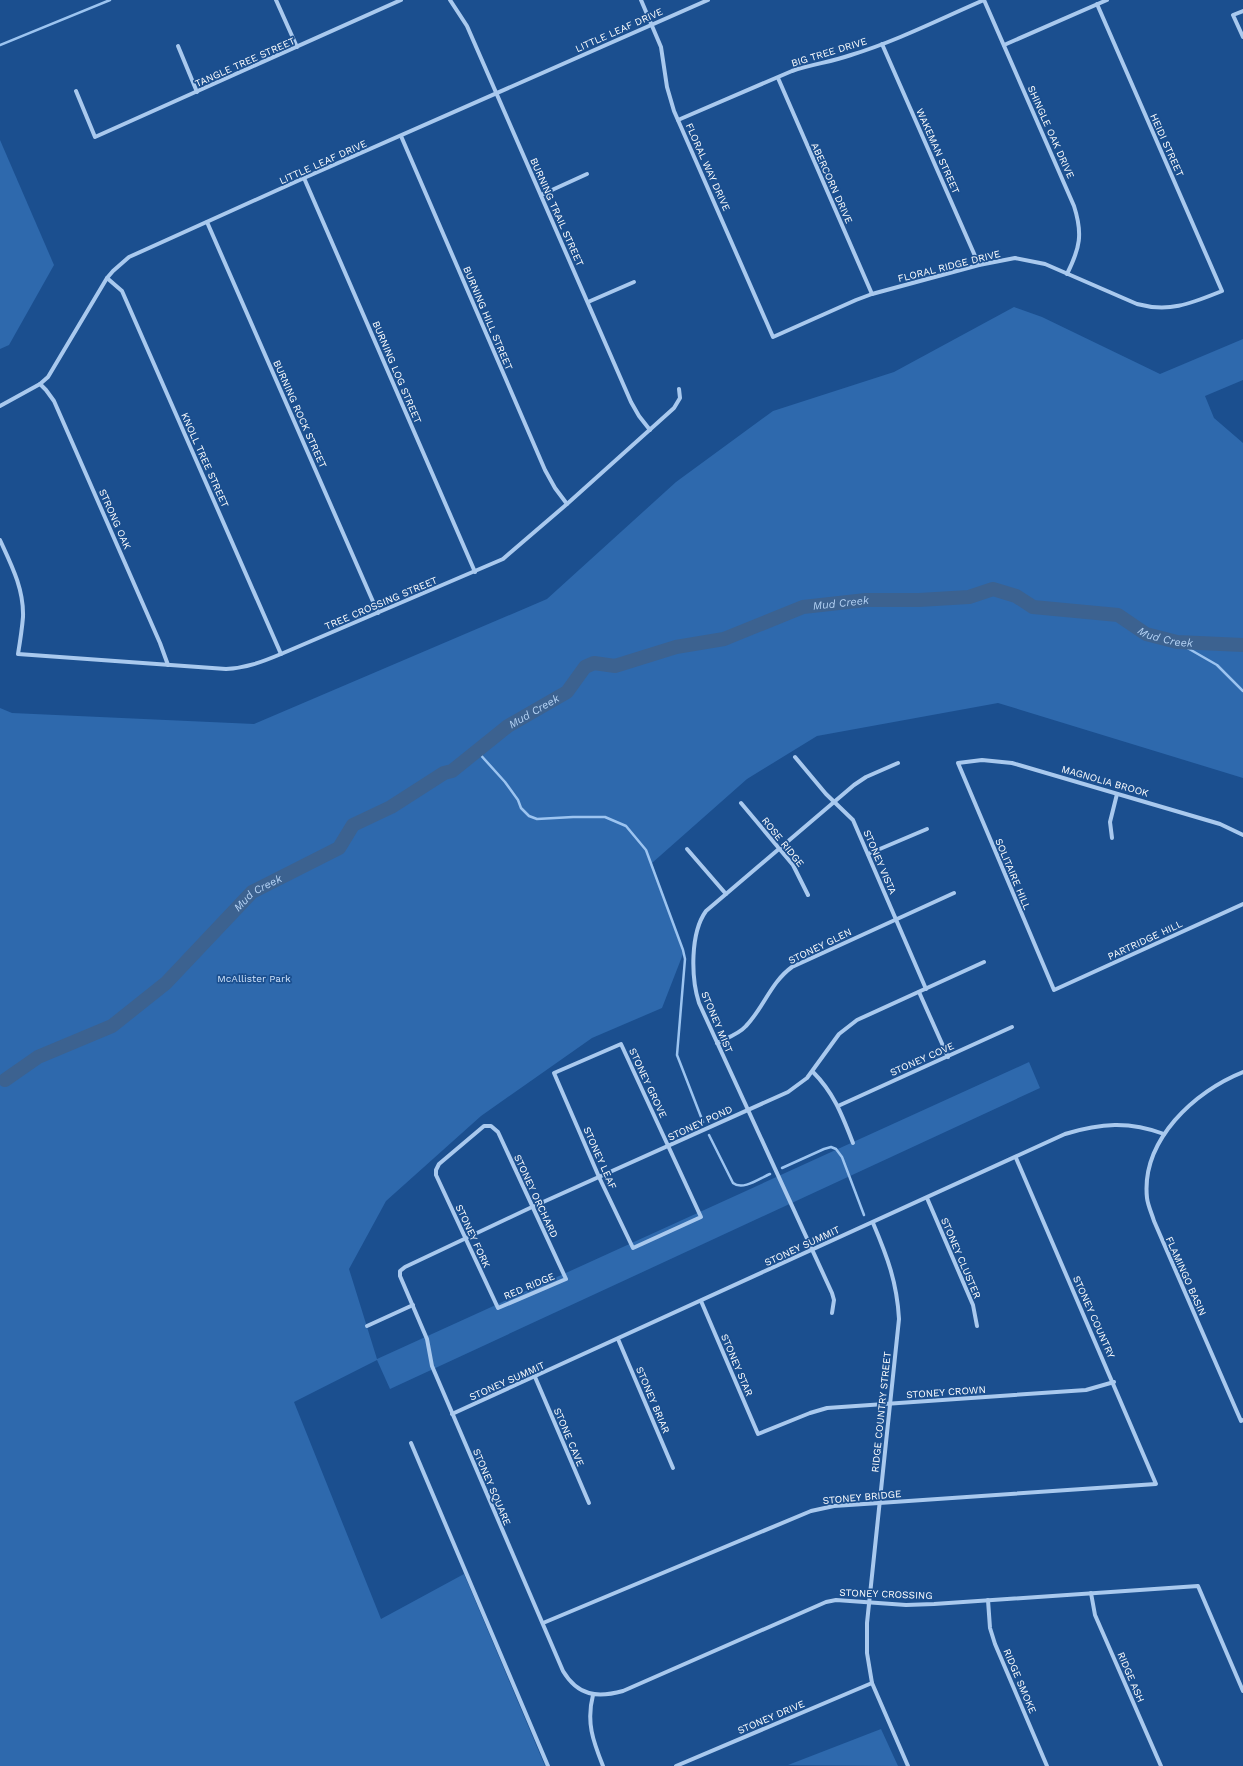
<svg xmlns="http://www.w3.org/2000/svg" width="1243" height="1766" font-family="'Work Sans',sans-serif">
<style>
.green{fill:#2e69ad}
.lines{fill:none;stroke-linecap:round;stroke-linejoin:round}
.stream{stroke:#9cc4f0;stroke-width:2.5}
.river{stroke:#3c6290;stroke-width:14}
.minor{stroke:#a9c9ee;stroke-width:4}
.labels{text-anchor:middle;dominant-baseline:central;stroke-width:3.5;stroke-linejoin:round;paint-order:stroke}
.street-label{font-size:10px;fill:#fff;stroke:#1b4f8f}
.park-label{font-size:10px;fill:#cfe3fa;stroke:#1b4f8f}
.water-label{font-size:11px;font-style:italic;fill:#b5d3f5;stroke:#1b4f8f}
</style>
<rect width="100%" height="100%" fill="#1b4f8f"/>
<!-- green -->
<g class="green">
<polygon points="0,140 54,265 9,345 0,349"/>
<polygon points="1014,307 1042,317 1160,374 1243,339 1243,380 1205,396 1214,418 1243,443 1243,778 998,703 817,736 747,779 652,863 683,954 662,1008 592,1038 481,1116 386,1201 349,1269 377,1359 1029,1062 1040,1088 390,1389 377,1360 294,1402 381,1619 464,1574 545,1766 0,1766 0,708 12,713 254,724 547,599 676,482 773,411 894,372"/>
<polygon points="881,1729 898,1766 788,1765"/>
</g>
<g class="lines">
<!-- stream -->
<g class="stream">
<polyline points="0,45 110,0"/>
<polyline points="1177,642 1217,665 1243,691"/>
<polyline points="477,751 505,782 518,800 521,808 529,816 537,819 573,817 605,817 626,826 646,850 683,950 685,959 677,1055 703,1122"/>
<path d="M709,1135L733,1183C743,1191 760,1178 770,1174"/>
<polyline points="782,1168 824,1149 831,1147 836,1149 842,1157 864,1215"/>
</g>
<!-- river -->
<path class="river" id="s1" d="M5,1080L38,1057L112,1026L166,983L252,892L339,848L353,825L391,807L444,773L452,771L508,726L567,692L585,667L594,663L615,666L676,647L724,639L803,607L866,600H919L969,597L993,589L1016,596L1033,607L1118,615L1146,634L1177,642L1243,645"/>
<!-- minor -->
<g class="minor">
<polyline points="276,0 297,47"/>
<polyline points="450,0 467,26 631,402 639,416 650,430"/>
<path d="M641,0L661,47L667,87L674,111L773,337L856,300L872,294L979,265L1015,258L1045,264L1137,304C1170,313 1192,303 1222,291L1097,4"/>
<path d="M984,0L1074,206C1083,234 1080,248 1067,274"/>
<polyline points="1243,11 1233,15 1243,37"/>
<polyline points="882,44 979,265"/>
<polyline points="1004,45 1107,0"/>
<polyline points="178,46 197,92"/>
<polyline points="778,78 872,294"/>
<polyline points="76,91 95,137 401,0"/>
<path d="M678,120L792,71C812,64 832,62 851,55C897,41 940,19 984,0"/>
<polyline points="401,136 545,470 555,488 567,504"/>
<polyline points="304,178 475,572"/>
<polyline points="541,195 587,174"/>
<polyline points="207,222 378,613"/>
<polyline points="107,278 122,291 281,654"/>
<polyline points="588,302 634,282"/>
<polyline points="40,384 46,390 54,401 160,643 168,665"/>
<polyline points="0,406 40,384 48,377 107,278 113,271 129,257 304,178 708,0"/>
<path d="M0,540C11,564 24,589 23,617C22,629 20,642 18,654L226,669C246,668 262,662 281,654L503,559L567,504L674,408L680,398L679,389"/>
<polyline points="795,757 826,794 853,820 926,989"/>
<polyline points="741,803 793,865 808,895"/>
<polyline points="1243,835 1220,824 1012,763 982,760 958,763 1054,990 1243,904"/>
<polyline points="1112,838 1110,822 1117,794"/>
<polyline points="687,849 726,894"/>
<polyline points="868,854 927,829"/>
<path d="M984,962L857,1020L839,1034L807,1078L788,1092L532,1207L405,1267L400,1271V1276L427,1339L432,1366L563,1671C578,1696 597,1698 623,1691L826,1602L836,1600L906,1605L934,1604L1198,1586L1243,1691"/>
<polyline points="919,992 948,1057"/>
<path d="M717,1043C727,1038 739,1034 746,1026C764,1007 771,982 792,967L954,893"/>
<polygon points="621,1044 701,1217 633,1248 599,1177 554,1073"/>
<path d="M813,1072C834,1093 842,1115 853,1143"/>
<path d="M1243,1072C1195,1091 1141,1140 1147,1198C1148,1206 1152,1214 1154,1221L1241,1421L1243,1420"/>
<polyline points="838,1106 1012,1027"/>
<polygon points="484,1126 491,1126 498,1132 566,1279 498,1308 436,1175 436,1170 439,1164"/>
<polyline points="927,1198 973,1305 977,1326"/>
<path d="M873,1223C887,1256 897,1282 899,1319L867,1623V1653L872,1683L908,1766"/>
<polyline points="701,1301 758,1434 810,1413 827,1408 1086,1390 1114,1382"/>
<path d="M832,1313L834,1300L832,1293L699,1003C691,978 690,933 706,911L854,785L866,777L898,763"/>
<polyline points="367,1326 413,1305"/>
<polyline points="618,1339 673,1468"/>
<polyline points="535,1377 589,1503"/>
<path d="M452,1414L1065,1134C1101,1123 1129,1121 1164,1134"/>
<polyline points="411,1443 548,1766"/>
<polyline points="1091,1593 1095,1615 1161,1766"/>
<polyline points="988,1600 990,1628 995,1644 1047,1766"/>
<polyline points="543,1623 811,1511 834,1506 879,1503 1156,1484 1016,1158"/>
<path d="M593,1695C586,1722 593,1741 603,1766"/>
<polyline points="676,1766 872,1683"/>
</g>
</g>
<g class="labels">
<!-- street labels -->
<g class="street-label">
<text transform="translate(619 30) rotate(-24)">LITTLE LEAF DRIVE</text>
<text transform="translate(829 52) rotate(-17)">BIG TREE DRIVE</text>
<text transform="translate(245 62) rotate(-24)">TANGLE TREE STREET</text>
<text transform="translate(1051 132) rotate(66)">SHINGLE OAK DRIVE</text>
<text transform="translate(1167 145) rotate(66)">HEIDI STREET</text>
<text transform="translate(938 151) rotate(66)">WAKEMAN STREET</text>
<text transform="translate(323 162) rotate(-24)">LITTLE LEAF DRIVE</text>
<text transform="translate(708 167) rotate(66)">FLORAL WAY DRIVE</text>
<text transform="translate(832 183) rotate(66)">ABERCORN DRIVE</text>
<text transform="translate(557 212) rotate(66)">BURNING TRAIL STREET</text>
<text transform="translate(949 266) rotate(-14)">FLORAL RIDGE DRIVE</text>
<text transform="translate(488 318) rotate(67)">BURNING HILL STREET</text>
<text transform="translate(397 372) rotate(67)">BURNING LOG STREET</text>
<text transform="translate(300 414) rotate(66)">BURNING ROCK STREET</text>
<text transform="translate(205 460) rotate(66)">KNOLL TREE STREET</text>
<text transform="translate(115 519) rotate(66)">STRONG OAK</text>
<text transform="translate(381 603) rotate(-23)">TREE CROSSING STREET</text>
<text transform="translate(1105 781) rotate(16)">MAGNOLIA BROOK</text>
<text transform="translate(783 842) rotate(51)">ROSE RIDGE</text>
<text transform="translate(880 862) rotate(67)">STONEY VISTA</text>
<text transform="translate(1013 874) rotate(67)">SOLITAIRE HILL</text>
<text transform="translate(1145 940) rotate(-25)">PARTRIDGE HILL</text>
<text transform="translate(820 946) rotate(-26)">STONEY GLEN</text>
<text transform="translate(717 1022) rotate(67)">STONEY MIST</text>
<text transform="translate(922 1059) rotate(-24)">STONEY COVE</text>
<text transform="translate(648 1083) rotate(65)">STONEY GROVE</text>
<text transform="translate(700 1123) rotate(-25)">STONEY POND</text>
<text transform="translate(600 1158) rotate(66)">STONEY LEAF</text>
<text transform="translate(536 1196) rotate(65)">STONEY ORCHARD</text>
<text transform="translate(473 1236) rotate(65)">STONEY FORK</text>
<text transform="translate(802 1246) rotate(-25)">STONEY SUMMIT</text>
<text transform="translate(961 1258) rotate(67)">STONEY CLUSTER</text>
<text transform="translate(1186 1276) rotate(66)">FLAMINGO BASIN</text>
<text transform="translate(529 1286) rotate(-23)">RED RIDGE</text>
<text transform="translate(1094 1317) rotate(66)">STONEY COUNTRY</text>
<text transform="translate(737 1365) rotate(67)">STONEY STAR</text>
<text transform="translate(507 1381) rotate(-24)">STONEY SUMMIT</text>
<text transform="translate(946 1392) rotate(-4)">STONEY CROWN</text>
<text transform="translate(653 1400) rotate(67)">STONEY BRIAR</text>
<text transform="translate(881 1412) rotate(-84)">RIDGE COUNTRY STREET</text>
<text transform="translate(569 1437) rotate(67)">STONE CAVE</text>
<text transform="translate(492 1487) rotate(67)">STONEY SQUARE</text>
<text transform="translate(862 1497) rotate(-5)">STONEY BRIDGE</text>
<text transform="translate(886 1594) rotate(2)">STONEY CROSSING</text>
<text transform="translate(1131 1677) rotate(67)">RIDGE ASH</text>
<text transform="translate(1020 1681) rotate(67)">RIDGE SMOKE</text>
<text transform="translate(771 1717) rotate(-23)">STONEY DRIVE</text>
</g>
<!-- park labels -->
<g class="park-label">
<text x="254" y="978">McAllister Park</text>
</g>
<!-- water labels -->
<g class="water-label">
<text stroke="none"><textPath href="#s1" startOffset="990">Mud Creek</textPath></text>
<text stroke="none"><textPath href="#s1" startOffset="1327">Mud Creek</textPath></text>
<text stroke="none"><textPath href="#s1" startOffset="654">Mud Creek</textPath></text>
<text stroke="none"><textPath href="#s1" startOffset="319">Mud Creek</textPath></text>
</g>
</g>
</svg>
